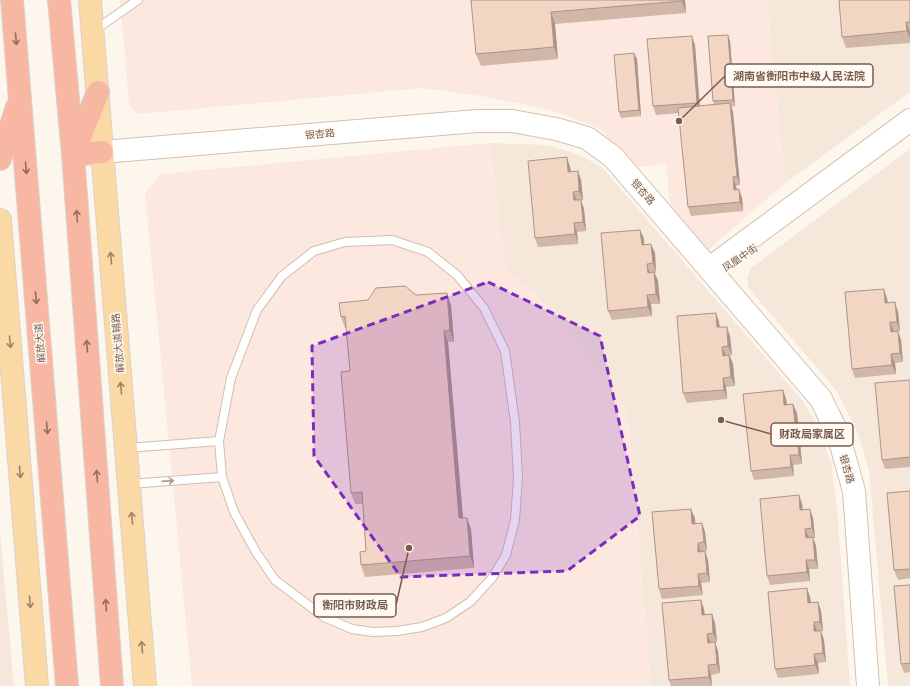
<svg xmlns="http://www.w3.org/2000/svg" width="910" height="686" font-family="Mulish,'Noto Sans SC',sans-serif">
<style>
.residential{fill:#f5e8da}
.commercial{fill:#fde8e0}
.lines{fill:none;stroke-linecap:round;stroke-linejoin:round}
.lane-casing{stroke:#d1beb0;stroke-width:10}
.secondary-casing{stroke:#d6c0b0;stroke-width:24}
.primary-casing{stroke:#dad1cd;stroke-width:24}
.highway-casing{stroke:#dad1cd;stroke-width:24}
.lane{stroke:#fff;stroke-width:8}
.secondary{stroke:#fff;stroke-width:22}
.primary{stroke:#fbd9a5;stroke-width:22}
.highway{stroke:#f7b7a3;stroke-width:22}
.wall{fill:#d1b7a8}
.shaded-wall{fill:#aa9588}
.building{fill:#f3d5c3;stroke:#aa9588}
.oneway{stroke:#936e5e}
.oneway2{stroke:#a18267}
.oneway3{stroke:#af9d94}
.marked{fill:#7b2cbf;fill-opacity:0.2;stroke:#7b2cbf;stroke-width:3;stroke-dasharray:8 5;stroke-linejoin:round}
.labels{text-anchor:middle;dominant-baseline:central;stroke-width:3;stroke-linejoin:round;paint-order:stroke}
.street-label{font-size:10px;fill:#7a5c4d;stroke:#fffaf3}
.leader{fill:none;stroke:#7a5c4d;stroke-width:1.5}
.callout-dot{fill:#7a5c4d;stroke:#fffaf3;stroke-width:1.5}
.callout{fill:#fffaf3;stroke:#7a5c4d;stroke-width:1.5}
.callout-label{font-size:11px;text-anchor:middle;font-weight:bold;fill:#7a5c4d}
</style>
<rect width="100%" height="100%" fill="#fdf6ec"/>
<!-- residential -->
<g class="residential">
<polygon points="767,0 910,0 910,92 785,183"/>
<polygon points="490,143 548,145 577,154 602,167 803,401 820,430 831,463 837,508 850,686 651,686 627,410 545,303 511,274 504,261"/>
<polygon points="910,149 910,686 888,686 869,470 857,431 836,390 749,289 747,279 750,269"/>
<polygon points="0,533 14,686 0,686"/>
</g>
<!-- commercial -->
<g class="commercial">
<polygon points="120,0 767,0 785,183 707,251 671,214 666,164 635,167 599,128 548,109 481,96 422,88 138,114 129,104"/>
<polygon points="490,143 504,261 511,274 545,303 627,410 651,686 192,686 145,193 160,174"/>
</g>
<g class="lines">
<defs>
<g id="lane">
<polyline points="95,30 138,0"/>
<polyline points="219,441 231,378 257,310 282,276 314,251 345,242 392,240 428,252 457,275 484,308 505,351 515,422 518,478 515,520 506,555 492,578 470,602 446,618 422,627 397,631 373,632 352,629 324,617 275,580 256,552 234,512 222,477"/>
<polyline points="127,448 219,441 222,477 130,484"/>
</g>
<g id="secondary">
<polyline points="102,152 477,121 512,121 556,129 587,138 613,157 821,399 838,434 854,491 868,686"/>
<polyline points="713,273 718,262 910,120"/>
</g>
<g id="primary">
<polyline points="90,0 145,686"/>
<polyline points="0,220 37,686"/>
</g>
<g id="highway">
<polyline points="12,0 67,686"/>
<polyline points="59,0 73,155 112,686"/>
<polyline points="98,92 73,155 102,152"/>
<polyline points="0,159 17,107"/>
</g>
</defs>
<!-- lane casing -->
<use href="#lane" class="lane-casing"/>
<!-- secondary casing -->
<use href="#secondary" class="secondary-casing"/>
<!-- primary casing -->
<use href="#primary" class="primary-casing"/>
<!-- highway casing -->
<use href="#highway" class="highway-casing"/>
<!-- lane -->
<use href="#lane" class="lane"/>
<!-- secondary -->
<use href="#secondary" class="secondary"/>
<!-- primary -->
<use href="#primary" class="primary"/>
<!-- highway -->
<use href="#highway" class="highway"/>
</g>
<!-- wall -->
<g class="wall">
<polygon points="471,0 685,0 686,13 555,24 558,59 481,66 476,54"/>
<polygon points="910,0 910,43 846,48 842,37"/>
<polygon points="728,35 730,41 735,106 731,107 733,112 740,185 736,186 737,189 742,198 743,211 691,216 688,207 679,113 656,115 653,106 695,45 700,106 714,104 713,101"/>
<polygon points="637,59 641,116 621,118 619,112"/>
<polygon points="570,167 571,172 578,171 581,180 583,200 581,200 584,209 586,231 577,232 578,244 538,247 535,238"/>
<polygon points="640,230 644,239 644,244 655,253 656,272 655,273 658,281 660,304 651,304 652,316 612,320 608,311"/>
<polygon points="416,295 451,305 454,342 448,342 463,518 467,518 471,529 474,568 365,577 361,565 366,551 363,504 355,504 351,493 350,371 346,328 345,328 341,317 368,300"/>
<polygon points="887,298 888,303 898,312 900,331 898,331 901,340 903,362 895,363 896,374 855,378 852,369"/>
<polygon points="716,313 719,322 720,327 730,336 732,355 730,355 733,364 735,386 726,387 727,399 687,403 683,393"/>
<polygon points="910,380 910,467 885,469 882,460"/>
<polygon points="783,390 786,399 787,405 797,413 799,433 797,433 800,442 802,464 793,465 794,476 754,480 751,471"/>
<polygon points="910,491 910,578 898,580 894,570"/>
<polygon points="799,495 802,504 803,510 813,518 815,538 813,538 816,546 818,569 809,569 810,581 770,585 767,576"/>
<polygon points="695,518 695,523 702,523 705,532 707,551 705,552 708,560 710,582 701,583 703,595 662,599 659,589"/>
<polygon points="910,585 910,672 904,673 901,664"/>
<polygon points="807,588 810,597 811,603 818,602 821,611 823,631 821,631 824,640 826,662 818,663 819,674 778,678 775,669"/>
<polygon points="701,600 704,609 705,614 712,614 715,623 717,642 715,643 718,651 720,673 711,675 712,686 671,686 669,680"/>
</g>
<!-- shaded-wall -->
<g class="shaded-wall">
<polygon points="682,0 685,0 686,13 682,1"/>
<polygon points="551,12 555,24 558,59 554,47"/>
<polygon points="906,22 910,32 910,39 907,31"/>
<polygon points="728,35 730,41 735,106 733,100"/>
<polygon points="692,36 695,45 700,112 697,103"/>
<polygon points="634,53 637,59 641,116 639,110"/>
<polygon points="730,103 733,112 740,185 737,176"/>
<polygon points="567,157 570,167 572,182 568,172"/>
<polygon points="578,171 581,180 583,200 579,191"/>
<polygon points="733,177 736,186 738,199 734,190"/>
<polygon points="739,189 742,198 743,211 740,202"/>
<polygon points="573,192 577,201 574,200"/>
<polygon points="581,200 584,209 586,231 583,222"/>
<polygon points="574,223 577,232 578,244 575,234"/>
<polygon points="640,230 644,239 645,254 642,245"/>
<polygon points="651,244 655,253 656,272 653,263"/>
<polygon points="647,264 650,273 648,273"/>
<polygon points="654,272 658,281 660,304 656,294"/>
<polygon points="884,289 887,298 889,312 885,303"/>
<polygon points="447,293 451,305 454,342 450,330"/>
<polygon points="647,295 651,304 652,316 648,307"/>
<polygon points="895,302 898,312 900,331 897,322"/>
<polygon points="716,313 719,322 720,337 717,327"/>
<polygon points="890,322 894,332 891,332"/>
<polygon points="727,327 730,336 732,355 728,346"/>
<polygon points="444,331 448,342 464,530 459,518"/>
<polygon points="898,331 901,340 903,362 900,353"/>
<polygon points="722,347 726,356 723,356"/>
<polygon points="891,354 895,363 896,374 892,365"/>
<polygon points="729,355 733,364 735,386 731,377"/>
<polygon points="723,378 726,387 727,399 724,390"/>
<polygon points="783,390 786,399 788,414 784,405"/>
<polygon points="793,404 797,413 799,433 795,424"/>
<polygon points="789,424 792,433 790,433"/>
<polygon points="797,432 800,442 802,464 799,455"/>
<polygon points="790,455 793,465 794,476 791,467"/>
<polygon points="799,495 802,504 804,519 800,510"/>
<polygon points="691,509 695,518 696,533 692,524"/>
<polygon points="810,509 813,518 815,538 812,528"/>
<polygon points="467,518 471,529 474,568 470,556"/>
<polygon points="702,523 705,532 707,551 704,542"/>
<polygon points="805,529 809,538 806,538"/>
<polygon points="813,537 816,546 818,569 815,560"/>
<polygon points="698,543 701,552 698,552"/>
<polygon points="705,551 708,560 710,582 707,573"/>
<polygon points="806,560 809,569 810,581 807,572"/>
<polygon points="698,574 701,583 703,595 699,586"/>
<polygon points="807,588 810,597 812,612 808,603"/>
<polygon points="701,600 704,609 705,624 702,615"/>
<polygon points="818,602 821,611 823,631 820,622"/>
<polygon points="712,614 715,623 717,642 713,633"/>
<polygon points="814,622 817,631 814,631"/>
<polygon points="821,631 824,640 826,662 823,653"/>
<polygon points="707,634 711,643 708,643"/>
<polygon points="715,642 718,651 720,673 717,664"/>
<polygon points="814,654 818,663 819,674 815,665"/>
<polygon points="708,665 711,675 712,686 709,677"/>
</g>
<!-- building -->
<g class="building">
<polygon points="471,0 682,0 682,1 551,12 554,47 476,54"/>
<polygon points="839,0 910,0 910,22 906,22 907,31 842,37"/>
<polygon points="728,35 733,100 713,101 708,36"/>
<polygon points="692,36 697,103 653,106 647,39"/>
<polygon points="634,53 639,110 619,112 614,55"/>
<polygon points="730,103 737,176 733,177 734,190 739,189 740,202 688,207 678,108"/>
<polygon points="567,157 568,172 578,171 579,191 573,192 574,200 581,200 583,222 574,223 575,234 535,238 528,161"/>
<polygon points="640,230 642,245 651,244 653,263 647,264 648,273 654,272 656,294 647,295 648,307 608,311 601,233"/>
<polygon points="405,286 416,295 447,293 450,330 444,331 459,518 467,518 470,556 361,565 360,552 366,551 362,492 351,493 341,372 350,371 345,316 341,317 339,303 368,300 376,288"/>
<polygon points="884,289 885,303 895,302 897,322 890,322 891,332 898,331 900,353 891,354 892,365 852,369 845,292"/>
<polygon points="716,313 717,327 727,327 728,346 722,347 723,356 729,355 731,377 723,378 724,390 683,393 677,316"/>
<polygon points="910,380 910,457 882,460 875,383"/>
<polygon points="783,390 784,405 793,404 795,424 789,424 790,433 797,432 799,455 790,455 791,467 751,471 743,394"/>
<polygon points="910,491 910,569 894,570 887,493"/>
<polygon points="799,495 800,510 810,509 812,528 805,529 806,538 813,537 815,560 806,560 807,572 767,576 760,499"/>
<polygon points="691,509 692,524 702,523 704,542 698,543 698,552 705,551 707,573 698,574 699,586 659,589 652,512"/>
<polygon points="910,585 910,663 901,664 894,586"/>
<polygon points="807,588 808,603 818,602 820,622 814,622 814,631 821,631 823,653 814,654 815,665 775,669 768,592"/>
<polygon points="701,600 702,615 712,614 713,633 707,634 708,643 715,642 717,664 708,665 709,677 669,680 662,603"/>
</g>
<!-- one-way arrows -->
<defs><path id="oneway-shaft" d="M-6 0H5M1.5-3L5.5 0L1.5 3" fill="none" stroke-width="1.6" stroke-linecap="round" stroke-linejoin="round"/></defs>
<g class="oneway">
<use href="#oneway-shaft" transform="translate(16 39) rotate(85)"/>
<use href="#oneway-shaft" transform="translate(26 168) rotate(85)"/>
<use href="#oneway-shaft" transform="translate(77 216) rotate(-94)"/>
<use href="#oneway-shaft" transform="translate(36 298) rotate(85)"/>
<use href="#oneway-shaft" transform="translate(87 346) rotate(-94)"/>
<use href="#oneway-shaft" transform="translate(47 428) rotate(85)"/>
<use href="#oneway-shaft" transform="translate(97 476) rotate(-94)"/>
<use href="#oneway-shaft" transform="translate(106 605) rotate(-94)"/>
</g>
<g class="oneway2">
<use href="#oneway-shaft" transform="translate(111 258) rotate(-95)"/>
<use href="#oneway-shaft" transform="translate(10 342) rotate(85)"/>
<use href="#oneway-shaft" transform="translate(121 388) rotate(-95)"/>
<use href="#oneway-shaft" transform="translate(20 472) rotate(85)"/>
<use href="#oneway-shaft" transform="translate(132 518) rotate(-95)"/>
<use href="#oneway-shaft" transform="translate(30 602) rotate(85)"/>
<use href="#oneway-shaft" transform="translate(142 647) rotate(-95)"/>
</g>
<use class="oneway3" href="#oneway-shaft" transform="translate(168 481) rotate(-4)"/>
<!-- marked area -->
<path class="marked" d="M488,282L600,336L640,516L567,571L401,577L314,456L312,346Z"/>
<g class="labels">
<!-- street labels -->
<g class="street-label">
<text transform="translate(320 134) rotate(-5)">银杏路</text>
<text transform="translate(643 192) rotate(49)">银杏路</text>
<text transform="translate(740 258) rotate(-34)">凤凰中街</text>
<text transform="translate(40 343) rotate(-95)">解放大道</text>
<text transform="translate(118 343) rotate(-95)">解放大道辅路</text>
<text transform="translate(847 469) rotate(74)">银杏路</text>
</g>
</g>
<!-- callouts -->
<path class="leader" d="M679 121L725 76M721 420L771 434M409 548L396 605"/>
<g class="callout-dot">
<circle cx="679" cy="121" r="4"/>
<circle cx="721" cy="420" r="4"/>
<circle cx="409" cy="548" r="4"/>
</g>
<g class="callout">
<rect x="725" y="64" width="148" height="23" rx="4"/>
<rect x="771" y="423" width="82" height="23" rx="4"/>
<rect x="314" y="594" width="82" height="23" rx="4"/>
</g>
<g class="callout-label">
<text x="799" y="80">湖南省衡阳市中级人民法院</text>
<text x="812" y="438">财政局家属区</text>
<text x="355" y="609">衡阳市财政局</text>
</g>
</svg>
